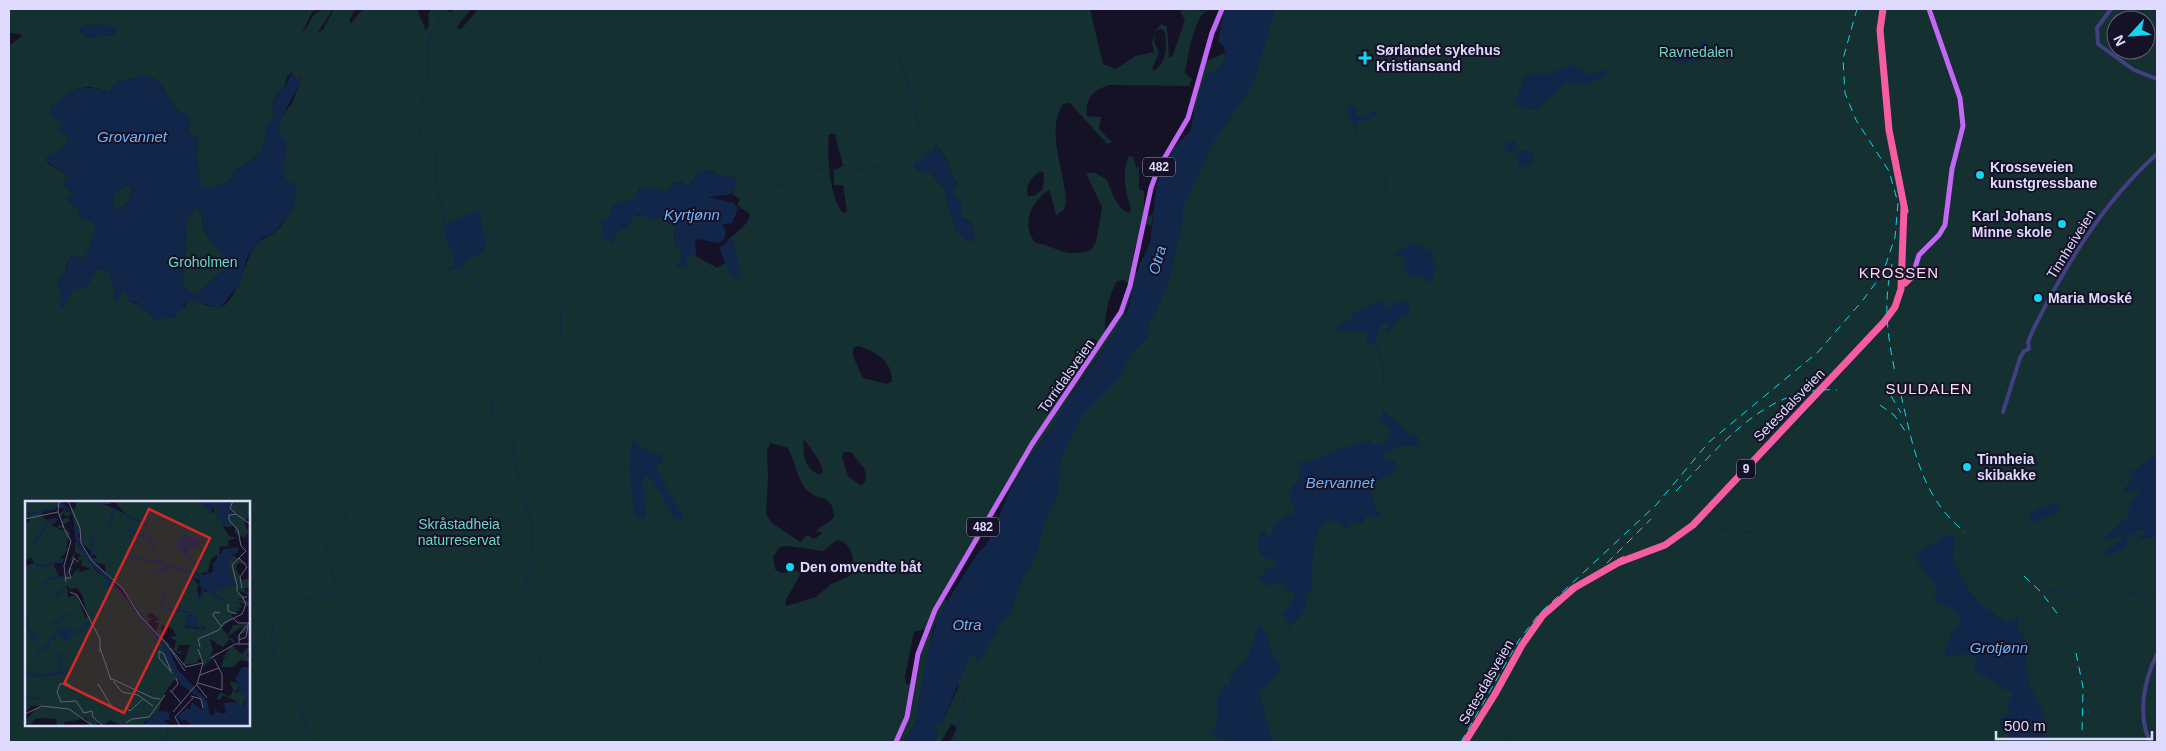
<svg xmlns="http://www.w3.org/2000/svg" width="2166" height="751" font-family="Arial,sans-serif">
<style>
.green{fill:#153030;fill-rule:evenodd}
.water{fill:#12264a;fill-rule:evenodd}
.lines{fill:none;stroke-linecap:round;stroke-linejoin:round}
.stream{stroke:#12264a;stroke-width:1}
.minor{stroke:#433f83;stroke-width:4}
.major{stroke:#c368f5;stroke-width:5}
.highway{stroke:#f55ca2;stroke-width:7}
.rail{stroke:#12d5f0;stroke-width:1;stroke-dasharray:8 6;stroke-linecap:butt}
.poi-dot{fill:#12d5f0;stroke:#151127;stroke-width:2}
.labels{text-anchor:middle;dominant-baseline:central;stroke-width:4;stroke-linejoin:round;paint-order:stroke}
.shield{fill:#151127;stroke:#a29ebd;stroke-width:1}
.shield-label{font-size:12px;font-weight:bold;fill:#dedafd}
.poi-label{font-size:14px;font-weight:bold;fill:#dedafd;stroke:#151127;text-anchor:start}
.park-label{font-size:14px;fill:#69d9bf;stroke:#151127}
.street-label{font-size:14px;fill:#dedafd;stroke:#151127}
.water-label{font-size:15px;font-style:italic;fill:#6eb4f6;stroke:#151127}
.neighbourhood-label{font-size:15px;letter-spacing:1px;fill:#fddbf0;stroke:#151127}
.inset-river{fill:none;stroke:#12264a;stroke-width:2.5}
.inset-road{fill:none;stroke:#65617d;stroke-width:1}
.view{fill:#d62828;fill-opacity:0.15;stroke:#d62828;stroke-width:2.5}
.inset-edge{fill:none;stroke:#dedafd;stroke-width:2.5}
</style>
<rect width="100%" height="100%" fill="#151127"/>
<!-- green -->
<g class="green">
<path d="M9,9H319L312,12L302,33C315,19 309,9 333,9L317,34L323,29L334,9H355L349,21L351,23L363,9H417L426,31L429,25L428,14L432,9H446L450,12L457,9H471L458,25L457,29L462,28L478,9H1090L1103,64L1116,69L1135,56L1154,52L1152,42L1155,33L1154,41L1159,52L1152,69L1154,71C1167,62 1167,47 1165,32L1161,29L1155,31L1161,24L1167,26L1169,57H1172L1185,20L1180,12L1184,9L1204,11L1206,9H1224L1218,31L1213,32L1206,55L1208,60L1225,53L1226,58L1215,72L1208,73L1192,120C1198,83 1207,48 1219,13V9C1214,10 1208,9 1204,13C1194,21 1187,59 1185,73L1192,79L1189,86L1109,85C1094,90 1084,99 1087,116L1101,117L1099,129L1111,141H1114L1107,144L1070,103L1063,104C1045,133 1065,170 1066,202L1064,210L1056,215L1050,192L1049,190C1031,201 1020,226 1036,243C1060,247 1063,259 1091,250L1096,242L1102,207L1086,173H1095L1106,179C1113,192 1115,207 1129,213L1131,209C1126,194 1121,171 1129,156L1133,157L1137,169L1139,166V189L1144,191V215L1149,216L1153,214L1150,230V226L1147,224C1136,236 1131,257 1134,274L1139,271L1122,323L1072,393L1059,419L1029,458L1009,491L1001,498L984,523L980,535L943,596L947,601L933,628L915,724L904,742H9V46L22,36L20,34L9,33ZM86,25L111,26L115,28L116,32L113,36L100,35L91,38L80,32L81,28ZM292,72L296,80L300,77L301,80L292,103L279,120L278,131L286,142C285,160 282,165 285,183H292L295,187C299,201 284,224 274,233C266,239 262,236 254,248C244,262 237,301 221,307C216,309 193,301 189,299L185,307L180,309L175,317L154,319L143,306L128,301V295L124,291L116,301L113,300L115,288L108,270L97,269L86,288L73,289L64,307L61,308L63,298L58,280C69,274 64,264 71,256L83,259L86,257L97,227L92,221L80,218L77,208L70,203L68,199L74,195L63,184L68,176L48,163L46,158L62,150L70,135L60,132L62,123L51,115L52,106C72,91 83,80 108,93L117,82L146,75L156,80L164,89L175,109L186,114L190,118L188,132L198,139L196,155L201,188H214L231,180L235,171L261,152L267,133L266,130L274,117L272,105L276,95L284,89L287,77ZM829,134H835L843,166L834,170V185H843L847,212L843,213C829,196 827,156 829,134ZM936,145C949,157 948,173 958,182L953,189V196L962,203L959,211L962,217L972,223L974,240L967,241L957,231L952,220L944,188L930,172H919L914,166L917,162H923L925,154L934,150ZM709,170L713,171L716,175L736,178L733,195L740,199L737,205L750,214C747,228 735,232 726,242L729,240L733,242L740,275L738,279L729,271L726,262L717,268L696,256L695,253L685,258L686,267L677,266L682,257L681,251L674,243L675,229L662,217H655L653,220L646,216H633L628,226L617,231L613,243L609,239L603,238L604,228L600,221H605L610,217L615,204L633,200L640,187L647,191L653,187L664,192L670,189L672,183L681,181L687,186L693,182L697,174ZM1040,171L1044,173L1043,189L1034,196H1028C1025,184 1031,178 1040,171ZM1124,280L1131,285C1129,300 1121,327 1105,331C1105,313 1108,297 1117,281ZM1093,338L1098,343C1094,356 1086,377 1072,381C1070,365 1079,346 1093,338ZM859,346C876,352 892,361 892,381L887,384L863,378L853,356V348ZM804,439L818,459L823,470L820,475C804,469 802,453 804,439ZM771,443L788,448C799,469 797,495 826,499L832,506L834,517C829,524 821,525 816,531L823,533L814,539L807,535L800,542L772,523L766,514L768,479L767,450ZM844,452H851L865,470L866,480L861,486L848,476L842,457ZM26,502H249V725H26ZM837,540C852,542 856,561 851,575L830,585L816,597L786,606L785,602L800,575L798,571L781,573L775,569L773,557L780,547L788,546L823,551ZM925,629L926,631L915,678L912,684H906L905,677L914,632Z"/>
<path d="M1262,9H2157V742H950L956,730L955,725L951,724L941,742H934L939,731L933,732L936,722L943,720L959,686L944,671L1058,439L1113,358L1170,212ZM2116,20H2146V50H2116Z"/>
<polygon points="129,185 133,188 127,203 114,212 113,197 117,190"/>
<path d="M196,208C204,214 202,220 204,229C208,243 231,253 225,269L196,295L182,287L184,276L181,263C193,245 176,225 196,208Z"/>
</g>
<!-- water -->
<g class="water">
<polygon points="1224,9 1275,9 1254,83 1213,143 1183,207 1183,220 1169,280 1160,303 1149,324 1148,337 1134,351 1118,380 1080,418 1060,462 1058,494 1045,521 1036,557 1023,577 1011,612 1000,626 981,658 977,660 974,653 971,654 943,720 941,724 936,723 933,732 937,728 939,731 934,742 904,742 915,724 926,657 938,616 977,554 987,544 1010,490 1029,458 1052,429 1063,407 1108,343 1127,312 1140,264 1150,243 1157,182 1173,149 1190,131 1202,84 1208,73 1215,72 1226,58 1224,46 1218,42"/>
<polygon points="86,25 111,26 115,28 116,32 113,36 100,35 92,38 80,32 81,28"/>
<path d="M1705,40L1707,41C1704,67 1694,58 1679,65L1678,62L1672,61L1677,57L1694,52Z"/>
<path d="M1570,65L1584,71L1586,75L1605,70L1607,75L1589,83L1565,84L1536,110L1522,108L1514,104L1526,75C1534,71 1542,76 1551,73C1557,71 1563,67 1570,65Z"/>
<path d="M292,72L295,80L300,77L301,80C296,94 278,120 278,130L287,143C284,157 283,166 285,180L296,184L297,188L292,211L272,235L263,237L255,246L246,260L241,282L220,308L189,300L175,317L154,319L137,303L128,301V295L124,291L116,302L113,301L115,288L108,271L98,269L86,288L73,290L64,307L62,309L60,307L62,293L57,282L66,271L68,259L71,256L83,259L86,257L96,227L92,221L80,218L77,208L69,203L68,198L73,194L63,184L68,176L48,162L46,158L62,149L70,135L59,132L62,123L51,116L52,106C72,91 82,81 108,93L117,82L146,75L156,80L164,89L175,109L186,114L190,118L188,132L198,139L196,156L201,187L214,188L231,180L235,171L261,152L267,133L265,130L274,117L272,105L276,95L284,89ZM129,185L133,189L127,203L114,212L113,197L117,190ZM196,208C204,213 202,221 205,230C209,242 222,251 227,264L225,269L196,295L182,287L184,276L181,263C193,245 176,225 196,208Z"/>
<path d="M1351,104L1358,109L1355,115C1363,119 1369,114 1375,110L1378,113L1368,120L1356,121L1358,129C1349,124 1344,113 1351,104Z"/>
<polygon points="1511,140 1515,142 1517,152 1525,150 1534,152 1531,165 1519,168 1516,153 1507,151 1503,147"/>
<path d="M936,145C948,157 949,174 958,182L953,189V196L962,203C963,216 958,216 972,223L974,240L967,241L957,231L952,220L944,188L930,172H919L914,166L916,162H923L925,154L934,150Z"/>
<path d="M709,170L713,171L716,175L736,178L733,194L708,197L734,203L738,209L732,223L721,225L725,229V238L719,243L698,239L695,241L696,253L685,258L686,267L677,266L682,257L681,251L674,243L675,229L662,217L653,220L646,216L642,217L638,215L633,217L628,226L617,231L613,243L603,238V229L599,220L605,221C611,216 610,207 616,203C621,201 628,201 633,199L640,187L647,189L653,187L664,192L670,189L672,183L681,181L688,186L693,182L697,174Z"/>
<path d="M479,209L486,245L482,252C470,257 459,271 445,270L455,264L444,230L445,223L454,221Z"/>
<polygon points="729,240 733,241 741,275 738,279 729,271 719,248"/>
<polygon points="1413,243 1432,251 1432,258 1437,267 1430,284 1423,277 1409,276 1404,271 1405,258 1396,256 1396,252"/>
<path d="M1382,300L1386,301L1383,309L1400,301H1405L1410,305L1408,316H1401L1389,332L1386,333L1389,322L1382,324C1376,334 1379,343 1366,346L1368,332C1356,329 1345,335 1335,328L1349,320L1355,312Z"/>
<path d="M1383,410L1408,433L1418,436L1420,444L1418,446H1401L1382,455L1381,457L1395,462L1397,466L1391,475L1377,480L1371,490L1375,507L1382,516L1367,515L1362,524H1350L1348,530C1309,494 1313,572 1312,591L1306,595C1310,606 1298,620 1290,626L1287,624L1288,618L1281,616L1295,595L1293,591L1285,590L1284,581L1266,587L1265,583L1259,581V576L1264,573L1266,568L1273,567L1277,562L1264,557L1259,552V534L1265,530L1267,536H1271L1273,524L1295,512L1288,493L1299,479L1300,462L1314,460L1336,450L1370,440L1374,445L1386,442L1391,432L1390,428L1380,421Z"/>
<path d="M633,439L644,449L662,456L663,462L657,465V470L675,503L683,514L682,520L678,518V525L652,480L645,475L642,484L646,518L634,514C631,488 627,464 633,439Z"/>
<polygon points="2157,454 2155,460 2157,459 2157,536 2135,541 2147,532 2141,529 2127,538 2128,544 2124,548 2105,558 2105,552 2121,540 2123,534 2109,540 2103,539 2130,515 2128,509 2140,489 2122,493 2133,478 2131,472"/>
<path d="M2061,504L2059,511L2033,523L2029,519V516C2037,507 2049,505 2061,504Z"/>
<path d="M1944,535L1953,536L1955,541L1953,560L1968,589L1981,604L2006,622L2017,617L2019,620L2018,630L2024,636L2029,685L2043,711L2045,742H2010L2008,731L1999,722L2000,718L2006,716L2009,711L2007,704L2012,694L2011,691C2001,689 2000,686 1993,681C1986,675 1979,676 1973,667L1977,658C1966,651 1956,656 1944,656L1951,632L1960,624C1962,609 1944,606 1933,600L1938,591C1932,577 1922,570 1916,558C1922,547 1936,545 1944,535Z"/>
<path d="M1259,623C1274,637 1264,650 1281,664L1280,668L1266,688L1259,691L1272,742H1227L1226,739L1218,740L1212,733L1218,721V694L1225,683L1228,686L1230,684L1229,679L1249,655Z"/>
</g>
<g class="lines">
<!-- stream -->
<g class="stream">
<path d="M437,9L439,20C425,41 428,56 427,80C427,88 423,95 422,103C421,114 423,123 420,134L429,138L434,145L436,155L435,179L445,223"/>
<polyline points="872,9 892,47 900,57 921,131 929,140 927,153"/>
<polyline points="1706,40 1710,32"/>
<path d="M1357,128L1355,139C1360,146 1365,154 1371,160C1384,174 1390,173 1383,194L1372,200L1367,206L1376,222L1409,245"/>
<polyline points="1492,128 1506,142"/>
<polyline points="796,178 803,184"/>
<polyline points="738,209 743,208 754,191 769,186 789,185 806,165 818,169 842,171 916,162"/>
<polyline points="572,226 583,234 590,247"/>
<polyline points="483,236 500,235"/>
<path d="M483,250L505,265L516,270C529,305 543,284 557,302C564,311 559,324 561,334C562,337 564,342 566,345L618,426L633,439"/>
<polyline points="1166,289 1177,293"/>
<path d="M1376,341C1378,353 1384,364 1384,377C1383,389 1371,399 1383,410"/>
<polyline points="458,373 466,388 475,394 491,397 493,416 499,427 513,442 515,466 532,523 531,557 525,593 526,630 577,742"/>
<polyline points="426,416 434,402 458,374 474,328 494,300 492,290 481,287 460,266"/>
<polyline points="413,444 413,433 419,425"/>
<polyline points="2061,504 2101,492 2131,475"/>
<path d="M1707,519C1708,520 1711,525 1712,525C1718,530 1769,535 1779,534"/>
<polyline points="1655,557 1684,540 1703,524 1877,336"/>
<polyline points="2046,591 2061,590 2102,604 2114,601 2120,591 2157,596"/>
<polyline points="1275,659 1290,626"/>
<polyline points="1493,681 1490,667 1492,648 1525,620 1538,606 1542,596 1566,582"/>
<polyline points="166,742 168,725"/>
<path d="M314,742C301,721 303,705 293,684C290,677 284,672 280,665C270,651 270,632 275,616L302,600L337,591L325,543L327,534L342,526L347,510L358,505L376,478L382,475L400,478L404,468"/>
<polyline points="953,742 966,694 965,690 958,687"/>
<polyline points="1510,742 1510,737"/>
</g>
<!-- minor -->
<g class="minor">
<polyline points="2111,9 2097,28 2098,44 2134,70 2157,79"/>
<path d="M2003,412L2020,358L2024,351L2029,349L2028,342L2033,330C2065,266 2103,202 2157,154"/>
<path d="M2150,742C2137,714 2144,681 2157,654"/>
</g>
<!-- major -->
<g class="major">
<polyline points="1903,272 1914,271 1919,255 1939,235 1945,225 1952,169 1963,126 1960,98 1929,9"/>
<polyline points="896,742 907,717 918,654 935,610 1032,444 1121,312 1130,286 1151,188 1158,169 1188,118 1212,33 1222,9"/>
</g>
<!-- highway -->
<g class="highway">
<polyline points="1883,9 1880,30 1889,130 1905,211"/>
<polyline points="1905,283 1914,274"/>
<polyline points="1620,562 1665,545 1693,525 1884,322 1895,307 1901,289 1904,208"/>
<polyline points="1465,742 1495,694 1522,645 1543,615 1574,588 1623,560"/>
</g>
<!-- rail -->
<g class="rail">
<path d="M1892,264C1883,302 1887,334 1895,372"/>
<path d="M1901,395C1913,446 1921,498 1965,532"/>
<polyline points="1891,396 1901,413"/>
<polyline points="1880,405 1894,415 1908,435"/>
<path d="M1676,491C1721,446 1766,385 1837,390"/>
<polyline points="1607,563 1651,519"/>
<polyline points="2024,576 2041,592 2059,616"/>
<polyline points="2076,653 2083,687 2082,736"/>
<polyline points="1461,742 1519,640 1539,614 1656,505 1709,442 1818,352 1863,300 1883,273 1895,237 1898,203 1889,171 1856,120 1845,93 1843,59 1857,9"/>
</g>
</g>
<!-- markers -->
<g class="poi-dot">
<path d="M1362.5 50.5h5v5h5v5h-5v5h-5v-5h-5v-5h5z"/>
<circle cx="1980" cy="175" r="5"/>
<circle cx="2062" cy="224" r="5"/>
<circle cx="2038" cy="298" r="5"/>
<circle cx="1967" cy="467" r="5"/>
<circle cx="790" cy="567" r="5"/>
</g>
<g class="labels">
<!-- shield labels -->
<g class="shield">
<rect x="1143" y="157.5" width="32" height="19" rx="4"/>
<rect x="1737" y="459.5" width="18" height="19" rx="4"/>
<rect x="967" y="517.5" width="32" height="19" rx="4"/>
</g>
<g class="shield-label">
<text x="1159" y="167">482</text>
<text x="1746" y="469">9</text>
<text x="983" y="527">482</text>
</g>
<!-- poi labels -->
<g class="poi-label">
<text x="1376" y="50">Sørlandet sykehus<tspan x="1376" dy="16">Kristiansand</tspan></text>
<text x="1990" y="167">Krosseveien<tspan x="1990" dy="16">kunstgressbane</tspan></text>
<text x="2052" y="216" text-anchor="end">Karl Johans<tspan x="2052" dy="16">Minne skole</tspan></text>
<text x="2048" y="298">Maria Moské</text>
<text x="1977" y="459">Tinnheia<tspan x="1977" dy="16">skibakke</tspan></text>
<text x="800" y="567">Den omvendte båt</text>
</g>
<!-- park labels -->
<g class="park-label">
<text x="1696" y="52">Ravnedalen</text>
<text x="203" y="262">Groholmen</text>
<text x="459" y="524">Skråstadheia<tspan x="459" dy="16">naturreservat</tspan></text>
</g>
<!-- street labels -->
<g class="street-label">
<text transform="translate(2071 244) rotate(-58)">Tinnheiveien</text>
<text transform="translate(1066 376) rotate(-55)">Torridalsveien</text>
<text transform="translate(1789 405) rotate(-46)">Setesdalsveien</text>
<text transform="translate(1486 682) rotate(-60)">Setesdalsveien</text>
</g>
<!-- water labels -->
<g class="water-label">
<text x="132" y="136">Grovannet</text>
<text x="692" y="214">Kyrtjønn</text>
<text transform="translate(1157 260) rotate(-74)">Otra</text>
<text x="1340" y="482">Bervannet</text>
<text x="967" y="624">Otra</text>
<text x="1999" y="647">Grotjønn</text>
</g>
<!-- neighbourhood labels -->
<g class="neighbourhood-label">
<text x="1899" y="272">KROSSEN</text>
<text x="1929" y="388">SULDALEN</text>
</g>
</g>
<!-- overview -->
<g transform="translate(25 501)">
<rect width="225" height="225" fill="#151127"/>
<path d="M0,0H35V7L46,12L43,15L45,20L38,24L45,32L41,47L44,48L34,58L39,57L38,61L34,63L33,59L28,62L34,75L41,76L44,66L48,68L43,73L45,78L52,67V72L54,66L55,71L65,68L56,64L58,56L53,62L46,63L47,55L50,52L49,62H53L54,55H57L50,51V41L71,70L93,87L140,147L153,179H149L139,193L132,214L119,221L118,225H97L85,219L78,225L73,221L70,225L58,224L65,223L59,215V218L55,216L54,219L39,221V225L32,224L31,218L21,217L10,218L5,224L22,225H0L4,224L0,220L11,208L20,205H6L0,211V119L3,116L0,115V65L9,62L7,57L0,59V19L3,22L5,18H0ZM34,6L40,9L33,13L35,18L40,10L39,14L45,17H39L36,21L42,30L32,28L36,27L35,23L32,27L26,24L34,18L25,21L16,15L18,10L22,11L20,9ZM42,83L45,88L52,87L57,94L63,115L60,117L52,94L43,96ZM51,0H84L86,3H79L101,13L89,0H179L180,6L185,7L184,12L190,11L187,5L193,7L192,16L203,25L204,14L211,13L203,3L207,0H225V14L219,21L225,35L222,32L220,37L210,32L209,24L203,26L197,24L204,35L212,37L204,39L202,46L195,45L194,58L191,54L186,58L183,71L176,72L177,78L173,72L167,71L172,73L174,80L166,74L173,84L175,82L172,88L174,95L178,97L176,90L183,91L179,87L187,92L205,84L211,86L203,63L207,54L225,64L213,62L211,67L217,79L225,77V86L219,88L225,94L212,89L218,95L213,99L224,100L225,106L214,101L217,107L211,106L216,109L212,110L214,113H206L208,117L196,127L203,134L208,124L223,123L221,131L215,134L216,139H213V135L219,124L202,136L208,138L209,140L208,142L205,138L198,146L193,143L189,148L192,142L185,138L188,149L185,156L190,152L197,151L187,156L190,155L179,165L176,155L172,161L174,162L158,164L165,144H154L152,151L158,149L155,152L158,153L159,154L152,152L144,144L143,148L128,129L136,135L131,130L134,122H129L134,118L125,111L122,116L128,118L123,120L128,122L121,121L100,90L81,72L80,64L66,60V56L72,58L71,55L53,39L57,31L54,33L46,9L47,3L48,9L51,5ZM158,31L163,36L174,38L172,47L161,44L164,55L157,53L151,43L160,45L152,39L159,35ZM165,114L168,115L165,117L172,118L171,125L180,126L179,129L165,127L167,125L160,127L163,120L167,122L161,118ZM136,124L148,128L151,135L145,136L151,140L149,148L137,136ZM225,143V151L222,153L225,161L216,159L208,166H196L199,157H204L196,155L200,154L206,144L217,153ZM205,180L215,183L210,192L216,190L222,194L216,208L211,200L198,194L195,199L191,198L196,191L205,196L208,189Z" fill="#153030" fill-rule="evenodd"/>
<path d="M35,0L44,8L54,28L53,41L143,145L152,168L182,200L185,214L189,215L190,208L194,212H201L199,202L211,201L218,206L222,194L212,191L215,184L210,178L217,166H225V225H167L160,218L157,220L153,216L150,225L152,216L162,207L165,209L167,201L178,210L175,197L156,184L141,157L137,143L89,85L66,64L51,42L48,16L43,9L35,7ZM207,0L203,3L209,12L205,13L203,25L192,17L193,7L187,5V14L177,1ZM158,30L163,36L174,37L172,47H161L167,59L157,53L151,44L153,37L159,35ZM213,46V51L207,54L203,63L211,86L205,84L187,92L174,85L176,74L188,71V63L199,48ZM168,112L173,115L171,125H180L176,131L173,127H165L167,125H159L163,120L162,114L171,116ZM41,125L47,128L46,136L36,144L39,140L33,131L29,140L26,134L29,136L33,126L38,130ZM134,210L145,211L144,216L148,221L141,218L139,220L147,225L118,224Z" fill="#12264a"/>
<path class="inset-river" d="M0,14L31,7M101,14L123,24M85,25L89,6M101,26L112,34L123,35L131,52M67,34V55M9,42L25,19L32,18M102,55L129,61L137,60M134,55L141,66L145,64M9,63L21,65L36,59M149,65L177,77M124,71L146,67M18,84L24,78L36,76M78,87L83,82L91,88M187,92L202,103M30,97L41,86M171,101L178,93L177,86M136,105L139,89M136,106L168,112M1,121L11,142M26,124L43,113M48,132L54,131L62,122L66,130M12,151L22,146L26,137M31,153L34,155L35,169M0,171L14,175L42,171M0,196L15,198"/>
<path class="inset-road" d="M34,0L33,11L39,27M43,0L55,27L56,42L67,60L98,88L115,115L141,142L160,170M208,0L205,7L211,13L204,14V19L213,29L216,45L221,50L214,57M211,13L225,23M0,18L33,11M37,24L46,40L39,65L41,81M214,57L222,66L215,76L217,87M41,77H46L44,70L49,57L53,61M212,84L207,64L214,57M212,84V90L219,98M45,91L52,94L59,107L75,138V151M203,103V110L211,113M195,112L190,111L188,114L196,125M208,117L213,122H224M214,139L221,136L223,125M214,143V134L225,121M175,146L173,138L194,129L199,122L217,113L221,103L217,96H222M75,147L86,179M145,147L161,166M134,150V157L147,172M134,150L139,153L146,170M186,157L210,143H225M160,166L178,162M175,174L194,167M85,177L128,197L135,198M88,180L97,191L113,194L128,205M173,182L197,189V173L189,158M73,183L88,208M172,184L182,197M145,189L156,202M146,191L153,183L151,177M166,195L176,198L178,207M36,201L51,200L59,212L67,210L68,216L78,225M36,201L32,191L35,183L42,182L50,188M100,206L105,210L118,198M148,211L172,183L178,162L173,148M0,213L17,205L44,208L68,225M101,222L107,218L124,216L140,194M155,225L150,216L168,197"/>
<path class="view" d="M124,8L185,37L99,212L39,183Z"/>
<rect width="225" height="225" class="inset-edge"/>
</g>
<!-- border -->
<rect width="2166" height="751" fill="none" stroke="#dedafd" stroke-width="20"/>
<!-- north arrow -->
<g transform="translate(2131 35) rotate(244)"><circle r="24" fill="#151127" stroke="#65617d"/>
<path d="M0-4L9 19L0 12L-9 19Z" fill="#12d5f0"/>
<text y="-8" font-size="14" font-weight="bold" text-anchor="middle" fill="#dedafd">N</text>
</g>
<!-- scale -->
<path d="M1996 731v8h156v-8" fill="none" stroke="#dedafd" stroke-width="2.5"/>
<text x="2004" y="731" font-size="15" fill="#dedafd" stroke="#151127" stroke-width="4" paint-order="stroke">500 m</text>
</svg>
